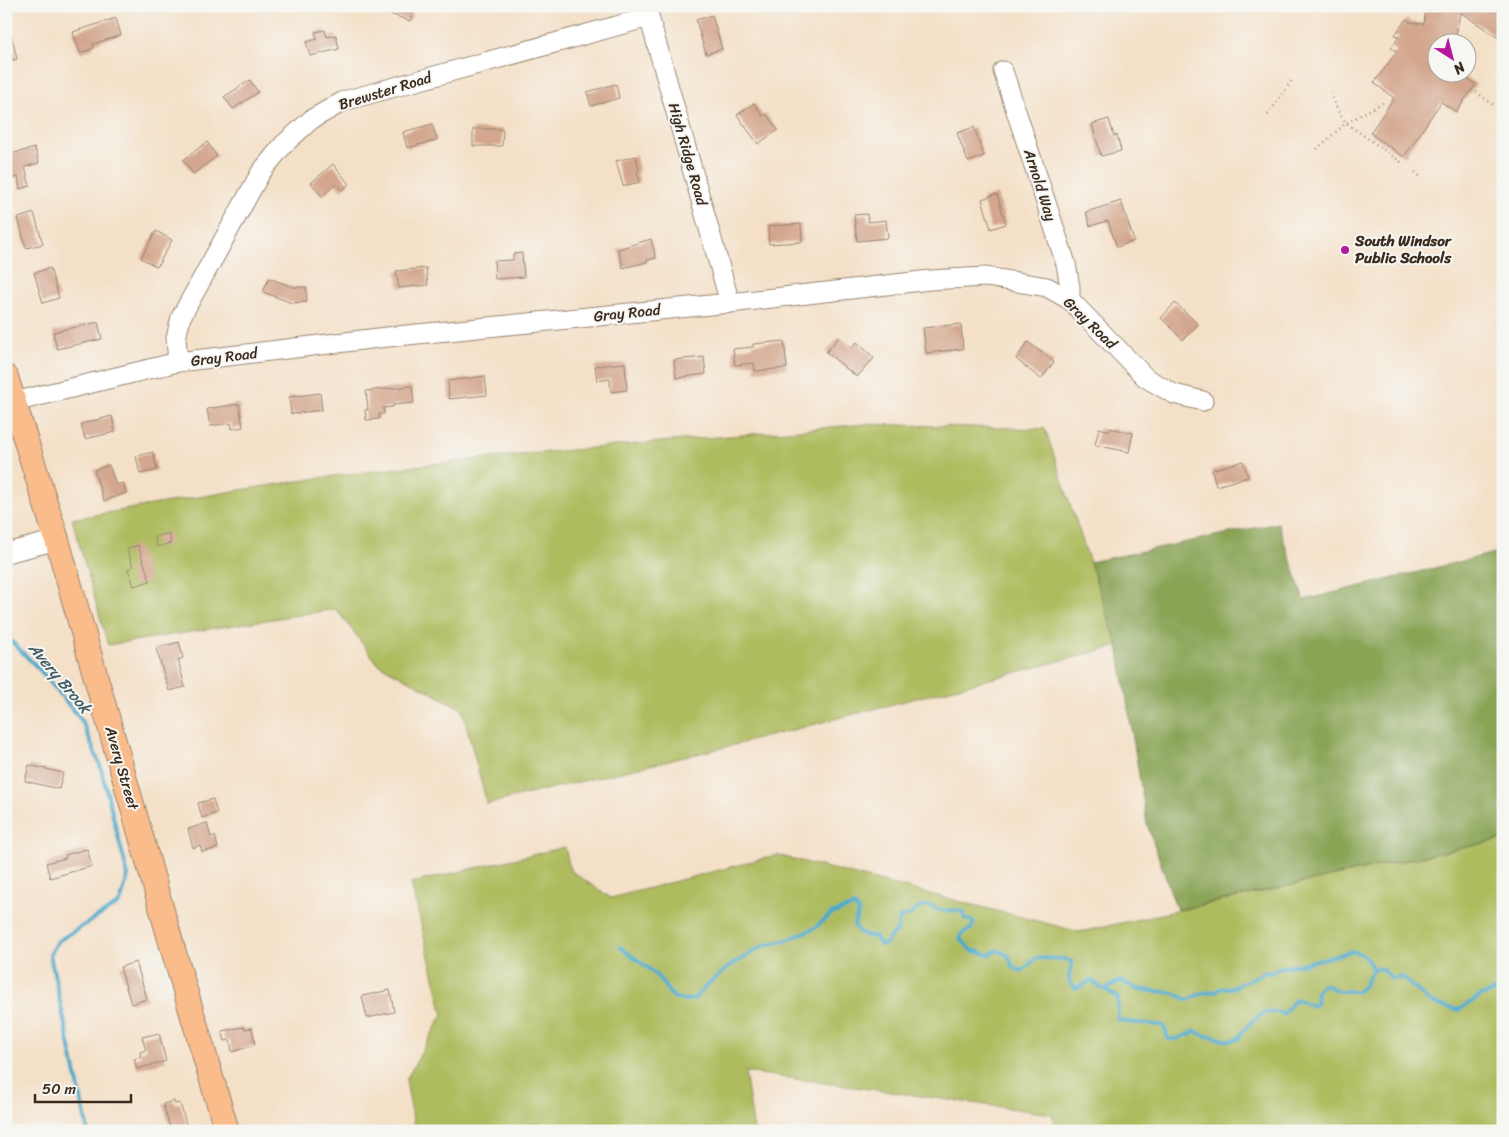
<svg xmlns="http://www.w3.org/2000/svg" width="1509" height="1137" font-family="Sriracha,sans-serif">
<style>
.green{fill:#aebc5f;stroke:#74733e}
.forest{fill:#8aa456;stroke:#62673a}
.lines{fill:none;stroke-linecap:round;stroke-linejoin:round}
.stream{stroke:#4ba9ca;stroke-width:4}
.building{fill:#d3a68d}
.minor-casing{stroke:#988572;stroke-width:21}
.major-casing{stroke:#988572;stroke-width:26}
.path{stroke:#988572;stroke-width:2.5;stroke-dasharray:1 4;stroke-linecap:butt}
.minor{stroke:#fff;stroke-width:19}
.major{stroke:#fabc8b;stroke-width:24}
.poi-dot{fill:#b5179e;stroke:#f6f6f2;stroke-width:2}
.labels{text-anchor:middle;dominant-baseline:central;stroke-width:4;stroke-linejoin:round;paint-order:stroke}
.street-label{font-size:15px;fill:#3b2a1e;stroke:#f6f6f2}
.poi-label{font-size:15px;font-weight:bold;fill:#3b2a1e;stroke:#f6f6f2;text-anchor:start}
.water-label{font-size:16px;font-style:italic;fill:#415d63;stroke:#f6f6f2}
</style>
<rect width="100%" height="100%" fill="#f6f6f2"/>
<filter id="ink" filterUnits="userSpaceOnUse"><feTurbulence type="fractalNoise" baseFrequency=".02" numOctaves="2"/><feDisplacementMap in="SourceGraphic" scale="10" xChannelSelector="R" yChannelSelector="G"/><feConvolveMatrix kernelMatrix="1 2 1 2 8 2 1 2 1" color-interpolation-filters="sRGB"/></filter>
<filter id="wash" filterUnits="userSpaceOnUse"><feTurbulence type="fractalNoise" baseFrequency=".0096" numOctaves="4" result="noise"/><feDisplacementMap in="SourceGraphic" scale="20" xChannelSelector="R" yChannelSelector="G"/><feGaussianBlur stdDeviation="1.12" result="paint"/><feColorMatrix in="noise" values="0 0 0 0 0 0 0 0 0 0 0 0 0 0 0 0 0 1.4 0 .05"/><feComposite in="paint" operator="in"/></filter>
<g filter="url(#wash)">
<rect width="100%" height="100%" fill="#f4e0c7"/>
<!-- green -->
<g class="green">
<path d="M865,424L1045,429L1118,646L738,744L487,804L462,709L378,664L336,609L108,645L72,519C164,503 256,486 349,474C520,452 693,440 865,424Z"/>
<polygon points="1503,839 1503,1131 1056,1131 1052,1114 745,1072 754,1131 542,1131 539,1123 510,1131 415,1131 406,1080 443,1014 411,883 565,847 570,870 611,898 777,855 1080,932"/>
</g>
<!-- forest -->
<polygon class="forest" points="1278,523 1304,600 1503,551 1503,839 1177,910 1147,824 1118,646 1090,562"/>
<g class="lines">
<!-- stream -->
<g class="stream">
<polyline points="6,607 10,640 40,670 82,721 100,765 128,876 120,903 58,941 50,955 88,1131"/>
<path d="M620,947C631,956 645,964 655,974C671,989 666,1003 694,999L708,984L730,966L763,946L787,940L815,928L831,914L854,906L859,911L854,925C859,934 864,937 874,936L881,945L886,944L891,935L897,932L900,917C912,916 912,912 921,907C928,903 933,908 940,910C948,911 955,909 964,912V918L974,922L971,929L962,933L960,938L971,950L990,955L997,950L1008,955L1013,967L1022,971L1036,958L1065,959L1072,962C1071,975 1064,978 1075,988L1084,985L1090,980C1095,981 1096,984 1100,987C1108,991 1111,992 1118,998V1020C1133,1024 1149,1023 1164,1026L1168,1039H1177C1183,1035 1189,1036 1195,1031L1205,1036C1214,1034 1222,1044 1238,1039C1248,1023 1263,1006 1283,1014L1296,999L1313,1006L1317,1003L1316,993L1321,986L1327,985L1337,991H1358L1363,987L1373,969"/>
<polyline points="1373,969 1382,969 1392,979 1402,977 1431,1003 1458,1010 1481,996 1495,991 1503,996"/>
<polyline points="1107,989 1119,981 1126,983 1136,989 1174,993 1188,1000 1200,994 1216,991 1222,988 1232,988 1265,972 1272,973 1278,968 1306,963 1353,951 1365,956 1373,969"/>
</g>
</g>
<g id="blocks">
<!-- building -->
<g class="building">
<polygon points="374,6 415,6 410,21 374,8"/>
<polygon points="1426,6 1503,6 1503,41 1460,12 1455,42 1436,42 1436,72 1467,72 1466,78 1476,84 1456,112 1441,102 1404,157 1370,133 1394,98 1374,83 1397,51 1391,48 1399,37 1395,35 1406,19 1410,22 1424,24"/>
<polygon points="712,15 722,49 706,54 696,20"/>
<polygon points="116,18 121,35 93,44 94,48 80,53 73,32"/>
<polygon points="10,29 17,59 6,62 6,30"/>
<polygon points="325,30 327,37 336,35 339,49 310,56 306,42 317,39 315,32"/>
<polygon points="250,80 258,92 233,109 224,97"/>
<polygon points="616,84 619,98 591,106 587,92"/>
<polygon points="754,103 763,116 766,114 778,130 758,144 737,115"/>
<polygon points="1109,119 1114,136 1117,135 1121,151 1101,156 1092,124"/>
<polygon points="432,124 437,140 407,148 403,132"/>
<polygon points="974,127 984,156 968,162 957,133"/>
<polygon points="473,129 503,129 502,146 473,146"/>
<polygon points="207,142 217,156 193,174 183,160"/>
<polygon points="35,148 39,163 25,167 30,186 20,189 18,177 10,179 6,165 6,155"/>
<polygon points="636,156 639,171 637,172 640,182 623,186 616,161"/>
<polygon points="333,164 349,184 342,190 336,184 322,196 311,183"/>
<polygon points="997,194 1006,224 991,229 982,199"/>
<polygon points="1121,201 1134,241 1117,247 1108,221 1090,226 1086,212"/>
<polygon points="34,213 43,244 26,248 18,218"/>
<polygon points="867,214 868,222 886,220 888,238 857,241 854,215"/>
<polygon points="801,224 802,242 769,244 768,226"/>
<polygon points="156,231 172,240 157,267 141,258"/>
<polygon points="651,239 656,258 647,260 647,262 623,268 618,249"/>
<polygon points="522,253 524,277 495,279 494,261 513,260 513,254"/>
<polygon points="50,268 59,298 43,303 34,273"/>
<polygon points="426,268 428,285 399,288 396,271"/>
<polygon points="269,278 293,287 306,287 307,302 292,303 263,292"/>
<polygon points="1175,303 1198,324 1183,340 1161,318"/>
<polygon points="98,322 102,339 57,349 53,332"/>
<polygon points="961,324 963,349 926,353 923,328"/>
<polygon points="839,337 851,348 857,342 874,358 857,377 826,352"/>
<polygon points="784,341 787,368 755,371 754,363 735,365 733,349 753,347 753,344"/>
<polygon points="1028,342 1054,362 1041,379 1016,359"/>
<polygon points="704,357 706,374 676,378 674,360"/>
<polygon points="625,363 627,390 611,392 610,379 597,381 595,366"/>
<polygon points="485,376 487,395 449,399 448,381"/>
<polygon points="412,386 414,403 393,405 393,407 383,408 384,414 379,414 379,419 366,420 365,410 368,409 366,391"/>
<polygon points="320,393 322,410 291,414 289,397"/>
<polygon points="239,404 243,427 232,429 231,423 210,426 207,409"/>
<polygon points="112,416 115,432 85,439 81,424"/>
<polygon points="1099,428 1110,431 1110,428 1133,433 1129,452 1095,445"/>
<polygon points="153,452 157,470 140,474 136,456"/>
<polygon points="1243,461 1248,477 1216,486 1212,470"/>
<polygon points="109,465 116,485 123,483 126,493 104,501 94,470"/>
<polygon points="169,533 171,543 157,547 155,537"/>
<polygon points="138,545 150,581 134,586 128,569 133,567 127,549"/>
<polygon points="179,642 183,658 178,660 185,687 169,691 156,648"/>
<polygon points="29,765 63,773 59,789 25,781"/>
<polygon points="213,799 217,813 202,818 198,803"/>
<polygon points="207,823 211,837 215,836 218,848 202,852 200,845 193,848 188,829"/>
<polygon points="87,849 92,866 50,878 46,863 66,858 65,855"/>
<polygon points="136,962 147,999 131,1004 120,967"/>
<polygon points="390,990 394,1012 367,1018 362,996"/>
<polygon points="244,1027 244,1029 252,1028 255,1045 232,1052 230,1040 225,1041 222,1031"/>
<polygon points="159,1033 166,1061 137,1069 134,1059 141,1057 140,1052 146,1050 142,1037"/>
<polygon points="174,1101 175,1104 180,1103 188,1131 171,1131 163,1104"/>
</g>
</g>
</g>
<g filter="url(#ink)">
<use href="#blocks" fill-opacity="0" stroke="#988572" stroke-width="1"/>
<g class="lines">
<defs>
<g id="minor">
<polyline points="646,6 730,303"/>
<polyline points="1003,71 1066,264 1070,287 1070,300"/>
<polyline points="178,362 176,338 181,317 261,172 284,144 312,119 344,101 649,17"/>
<polyline points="14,402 178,362 387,337 730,303 930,280 986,277 1047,287 1070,300 1146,378 1174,394 1203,401"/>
<polyline points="6,553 57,540"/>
</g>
<polyline id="major" points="6,377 57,540 172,946 227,1131"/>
</defs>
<!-- minor casing -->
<use href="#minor" class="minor-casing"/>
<!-- major casing -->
<use href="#major" class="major-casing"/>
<!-- path -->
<g class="path">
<polyline points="1472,89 1495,106"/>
<path d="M1331,93C1334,104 1339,114 1346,123L1401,162"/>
<polyline points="1268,115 1292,80"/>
<polyline points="1317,149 1346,123 1386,101"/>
<polyline points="1415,172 1422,178"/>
</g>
<!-- minor -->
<use href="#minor" class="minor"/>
<!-- major -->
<use href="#major" class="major"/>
</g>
</g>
<!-- markers -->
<circle class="poi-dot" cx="1345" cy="250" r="5"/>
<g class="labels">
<!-- street labels -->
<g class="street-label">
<text transform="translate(385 91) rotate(-17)">Brewster Road</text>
<text transform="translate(688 154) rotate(74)">High Ridge Road</text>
<text transform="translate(1040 185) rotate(72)">Arnold Way</text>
<text transform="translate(627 313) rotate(-6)">Gray Road</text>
<text transform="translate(1090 323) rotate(44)">Gray Road</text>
<text transform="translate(224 357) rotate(-7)">Gray Road</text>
<text transform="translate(122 768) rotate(74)">Avery Street</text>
</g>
<!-- poi labels -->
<g class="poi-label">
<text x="1355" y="241">South Windsor<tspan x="1355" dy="17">Public Schools</tspan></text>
</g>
<!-- water labels -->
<g class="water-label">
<text transform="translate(60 678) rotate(50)">Avery Brook</text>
</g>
</g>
<!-- margin -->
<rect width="1509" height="1137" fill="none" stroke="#f6f6f2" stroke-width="25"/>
<!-- north arrow -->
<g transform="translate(1452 58) rotate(144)"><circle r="24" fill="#f6f6f2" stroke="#aba49d"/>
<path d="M0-4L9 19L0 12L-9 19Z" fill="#b5179e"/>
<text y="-8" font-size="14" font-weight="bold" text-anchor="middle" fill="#3b2a1e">N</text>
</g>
<!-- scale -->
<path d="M35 1094v8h96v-8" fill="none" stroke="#3b2a1e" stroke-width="2.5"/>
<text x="42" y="1094" font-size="15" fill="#3b2a1e" stroke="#f6f6f2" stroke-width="4" paint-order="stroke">50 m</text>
</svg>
